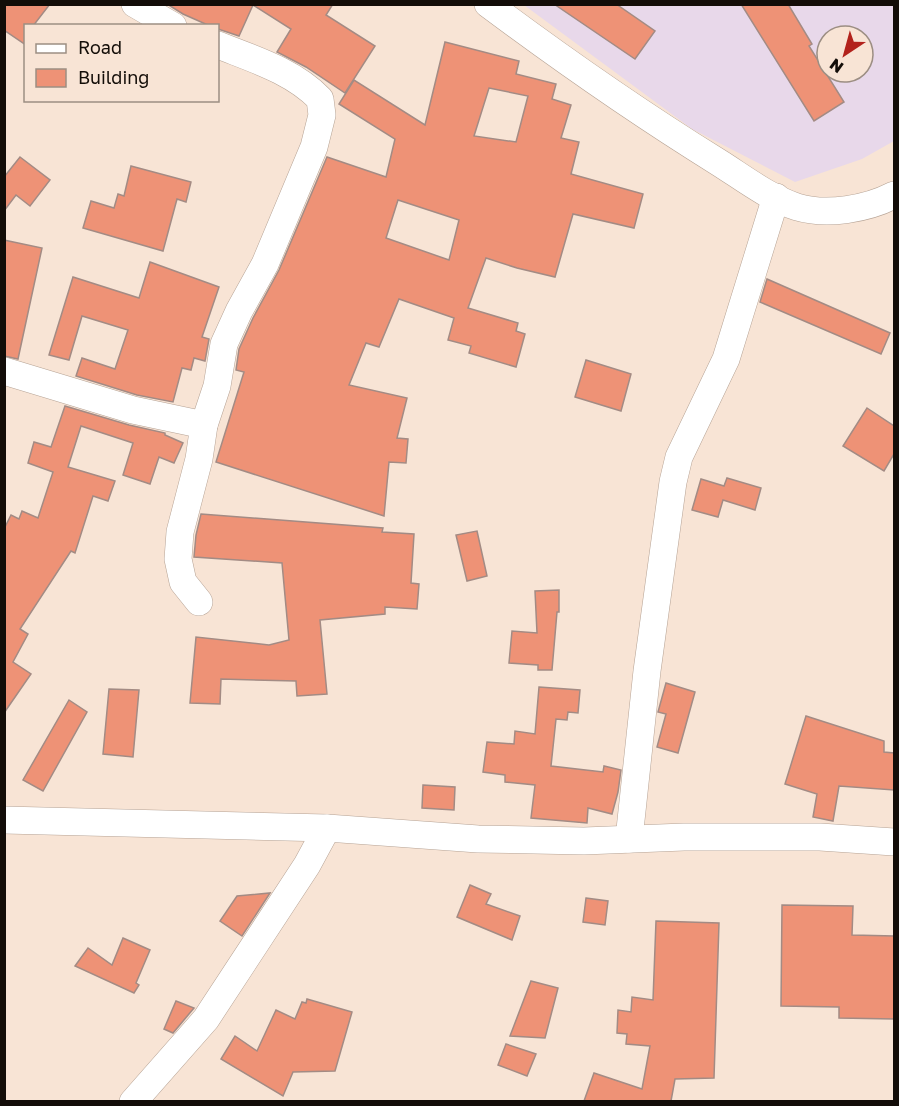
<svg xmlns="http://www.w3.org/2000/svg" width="899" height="1106" font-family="'Golos Text',sans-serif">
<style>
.education{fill:#e8d8ea;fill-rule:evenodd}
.building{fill:#ee9276;stroke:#a38b84;stroke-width:1.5;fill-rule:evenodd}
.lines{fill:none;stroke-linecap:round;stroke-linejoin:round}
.minor-casing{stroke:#b6a395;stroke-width:28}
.minor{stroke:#fff;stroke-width:27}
</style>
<rect width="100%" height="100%" fill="#f8e4d5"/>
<!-- education -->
<path class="education" d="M524,5H894V141L862,159L795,182L692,129ZM827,36H863V72H827Z"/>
<!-- building -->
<g class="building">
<polygon points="4,4 50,4 33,26 26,26 26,45 4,30"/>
<polygon points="167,4 333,4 326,15 375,46 345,93 306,67 277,52 291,29 253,5 239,36 218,29 218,26 210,26 183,14"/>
<polygon points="554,4 616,4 655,31 635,59"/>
<polygon points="741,4 788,4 812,44 809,46 844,102 814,121"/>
<path d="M445,42L519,61L516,74L556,84L552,99L571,105L561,138L579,142L571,174L643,194L634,228L573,214L555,277L517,268L486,258L468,308L518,323L516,331L525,334L516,367L469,353L471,346L448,340L454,318L399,299L379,347L366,343L349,385L407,398L397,438L408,439L406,463L389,462L384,516L216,462L244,372L236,370L239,349L253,318L279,270L327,157L386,177L395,139L339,104L354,80L425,125ZM489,88L528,96L516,142L474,136ZM398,200L459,220L449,260L386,238Z"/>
<polygon points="20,157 50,180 30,206 16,195 4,211 4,177"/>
<polygon points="131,166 191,182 186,202 177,199 163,251 83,228 91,201 114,208 118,194 124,196"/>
<polygon points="4,240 42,248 18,359 4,356"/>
<polygon points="150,262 219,287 202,337 209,339 205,361 194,358 191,370 182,368 173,402 137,395 76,376 82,358 115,369 128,330 82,316 69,360 49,355 73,277 139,298"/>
<polygon points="767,279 890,333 881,354 760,302"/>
<polygon points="586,360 631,374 621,411 575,397"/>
<polygon points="65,406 129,425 165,433 165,435 183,443 174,463 159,457 150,484 123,475 133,443 81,426 68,467 115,481 108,501 93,496 75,553 71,551 20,629 28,634 13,662 31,674 4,713 4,529 11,515 19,519 22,511 38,518 53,472 28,463 34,442 51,447"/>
<polygon points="867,408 894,426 894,454 884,471 843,446"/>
<polygon points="727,478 761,488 755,510 723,500 718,517 692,510 701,479 724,486"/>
<polygon points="201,514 383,528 382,532 414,534 411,583 419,584 417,609 385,607 385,614 320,620 327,694 297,696 296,681 221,679 220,704 190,703 196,637 269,645 289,640 282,563 194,557 196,535"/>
<polygon points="477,531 487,576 467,581 456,535"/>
<polygon points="559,590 559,612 557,612 552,670 538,670 538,665 509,663 512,631 537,633 535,591"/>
<polygon points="666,683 695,692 678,753 657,747 666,714 658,712"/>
<polygon points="539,687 580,690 578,713 568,712 567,720 556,719 551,766 603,772 604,766 621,770 618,792 612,814 588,808 587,823 531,818 535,785 505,782 505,775 483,772 487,742 514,744 515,731 535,734"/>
<polygon points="109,689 139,690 133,757 103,754"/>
<polygon points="69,700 87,712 43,791 23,780"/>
<polygon points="806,716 884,741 884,752 894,753 894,790 839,786 833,821 813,817 817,794 785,784"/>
<polygon points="423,785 455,787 454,810 422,808"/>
<polygon points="470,885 491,894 486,904 520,916 512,940 457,917"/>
<polygon points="270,893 242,936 220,921 237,896"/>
<polygon points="586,898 608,901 605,925 583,922"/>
<polygon points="782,905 853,906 852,935 894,936 894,1019 839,1018 839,1007 781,1006"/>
<polygon points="656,921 719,923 714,1078 675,1079 671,1101 584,1101 594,1073 642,1089 650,1046 626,1044 627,1034 617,1033 618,1010 631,1012 632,997 653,1000"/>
<polygon points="123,938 150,950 136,983 139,985 134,993 75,966 88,948 112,965"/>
<polygon points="531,981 558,988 545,1038 510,1036"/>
<polygon points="307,999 352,1012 335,1071 293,1072 283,1096 221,1059 235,1036 257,1051 276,1010 295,1019 302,1002 306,1003"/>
<polygon points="176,1001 194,1008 173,1033 164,1029"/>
<polygon points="506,1044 536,1054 527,1076 498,1065"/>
</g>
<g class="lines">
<defs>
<g id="minor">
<polyline points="135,4 173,26"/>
<path d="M488,4C563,60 639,113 718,162C742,177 769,198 797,207C827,216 867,209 894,195"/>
<polyline points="4,371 133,410 204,425"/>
<path d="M199,602L183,582L178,559L180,532L199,459L204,425L217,386L224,344L239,311L265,264L314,147L322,115L320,99C293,71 253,59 218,45"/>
<polyline points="4,820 327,828 478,839 584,841 684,837 820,837 894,842"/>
<polyline points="629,839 647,671 673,482 679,457 726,359 776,197"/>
<polyline points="133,1102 206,1019 307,865 327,828"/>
</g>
</defs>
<!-- minor casing -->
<use href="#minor" class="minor-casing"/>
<!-- minor -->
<use href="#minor" class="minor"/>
</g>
<!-- border -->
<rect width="899" height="1106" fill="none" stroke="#130d08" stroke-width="12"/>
<!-- legend -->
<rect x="24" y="24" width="195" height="78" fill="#f8e4d5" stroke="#9c8e83" stroke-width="1.5"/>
<rect x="36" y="44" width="30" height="9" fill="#ffffff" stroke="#9c8e83" stroke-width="1.5"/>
<text x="78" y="54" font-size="18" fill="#130d08">Road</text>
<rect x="36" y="69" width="30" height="18" fill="#ee9276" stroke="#9c8e83" stroke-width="1.5"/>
<text x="78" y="84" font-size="18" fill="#130d08">Building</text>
<!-- north arrow -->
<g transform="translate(845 54) rotate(216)"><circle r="28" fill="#f8e4d5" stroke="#9c8e83" stroke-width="1.5"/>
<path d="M0-4.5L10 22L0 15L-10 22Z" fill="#b2221c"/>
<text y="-9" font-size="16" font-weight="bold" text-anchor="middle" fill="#130d08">N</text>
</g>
</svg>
